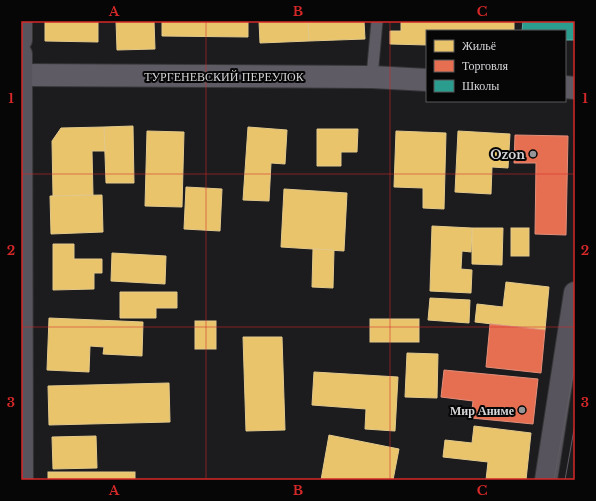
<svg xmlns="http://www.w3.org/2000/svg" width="596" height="501" font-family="'Libre Baskerville',serif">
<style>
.homes{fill:#e9c46a;stroke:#e3c98b}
.shops{fill:#e76f51;stroke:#e28e7a}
.schools{fill:#2a9d8f;stroke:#5eaea5}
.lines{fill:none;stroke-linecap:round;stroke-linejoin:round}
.lane-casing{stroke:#363637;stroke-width:13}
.street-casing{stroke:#363637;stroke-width:24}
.secondary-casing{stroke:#363637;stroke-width:24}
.lane{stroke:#5e5b65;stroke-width:11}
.street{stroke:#5e5b65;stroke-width:22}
.secondary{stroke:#58545d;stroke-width:22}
.tram{stroke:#5e5c62;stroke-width:1}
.grid{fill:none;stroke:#d62828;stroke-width:1;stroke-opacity:0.55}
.poi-dot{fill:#959497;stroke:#060607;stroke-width:1.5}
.labels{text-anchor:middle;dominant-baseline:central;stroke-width:4;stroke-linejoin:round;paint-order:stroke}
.street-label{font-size:12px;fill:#d6d5d8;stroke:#060607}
.poi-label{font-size:12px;font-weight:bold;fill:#d6d5d8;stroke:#060607;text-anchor:end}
.neatline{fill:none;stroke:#d62828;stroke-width:1.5}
.grid-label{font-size:13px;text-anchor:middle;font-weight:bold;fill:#d62828}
</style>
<rect width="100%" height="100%" fill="#1c1b1e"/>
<!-- homes -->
<g class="homes">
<polygon points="45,21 98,21 98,42 45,41"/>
<polygon points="116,21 154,21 155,49 117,50"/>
<polygon points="162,21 248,21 248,37 162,36"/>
<polygon points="259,21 308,21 309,41 260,43"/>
<polygon points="308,21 364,21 365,39 309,41"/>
<polygon points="401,21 514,21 514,31 427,31 427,45 390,44 390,31 401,31"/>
<polygon points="133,126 134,183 106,183 104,127"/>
<polygon points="104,127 105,151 92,151 93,195 53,196 52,141 61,128"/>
<polygon points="248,127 287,130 285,164 271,163 269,201 243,200"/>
<polygon points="317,129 358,129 357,152 341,152 341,166 317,166"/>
<polygon points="147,131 184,132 182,207 145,206"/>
<polygon points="396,131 446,133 444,209 423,208 423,188 394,187"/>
<polygon points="458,131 510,134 508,168 492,167 491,194 455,192"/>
<polygon points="186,187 222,189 220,231 184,229"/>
<polygon points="284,189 347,193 344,251 281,247"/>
<polygon points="102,195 103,232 51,234 50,196"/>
<polygon points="432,226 472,228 471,252 462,251 461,269 472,270 471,293 430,291"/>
<polygon points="472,228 503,228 502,265 472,264"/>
<rect x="511" y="228" width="18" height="28"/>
<polygon points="53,244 74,244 74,259 102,259 102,273 94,273 94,289 53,290"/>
<polygon points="313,249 334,250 333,288 312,287"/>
<polygon points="112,253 166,256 165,284 111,281"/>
<polygon points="506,282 549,287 545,330 475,322 477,304 503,307"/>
<polygon points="120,292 177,292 177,308 156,308 156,318 120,318"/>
<polygon points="430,298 470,300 469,323 428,320"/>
<polygon points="49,318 143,322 142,356 103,354 104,347 90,346 89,372 47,370"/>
<rect x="370" y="319" width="49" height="23"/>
<rect x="195" y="321" width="21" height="28"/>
<polygon points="243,337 282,337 285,430 246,431"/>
<polygon points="407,353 438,354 437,398 405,397"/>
<polygon points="314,372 398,377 395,431 365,429 366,409 312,405"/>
<polygon points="169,383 170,422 49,425 48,386"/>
<polygon points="474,426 531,433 526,480 486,480 488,462 443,457 445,440 472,443"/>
<polygon points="329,435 399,449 393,480 321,480"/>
<polygon points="96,436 97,468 53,469 52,437"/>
<rect x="48" y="472" width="87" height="8"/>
</g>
<!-- shops -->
<g class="shops">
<polygon points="515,135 568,136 566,235 535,234 536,163 514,163"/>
<polygon points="490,324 545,330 541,373 486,367"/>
<polygon points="444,370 538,379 533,424 471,418 473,401 441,397"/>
</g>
<!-- schools -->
<polygon class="schools" points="523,21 575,21 575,40 565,40 565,31 522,31"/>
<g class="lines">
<defs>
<polyline id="lane" points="372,77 377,21"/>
<g id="street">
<polyline points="21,75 372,77 427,80"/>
<polyline points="565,87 575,88"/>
</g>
<g id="secondary">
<polyline points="21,40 21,21"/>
<polyline points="21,54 22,480"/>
<polyline points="546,480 575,293"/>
</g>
</defs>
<!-- lane casing -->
<use href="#lane" class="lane-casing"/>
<!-- street casing -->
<use href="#street" class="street-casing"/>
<!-- secondary casing -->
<use href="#secondary" class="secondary-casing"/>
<!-- lane -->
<use href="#lane" class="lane"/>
<!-- street -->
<use href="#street" class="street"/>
<!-- secondary -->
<use href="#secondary" class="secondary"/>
<!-- tram -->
<g class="tram">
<polyline points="554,480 575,363"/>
<polyline points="565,480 575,424"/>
</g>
</g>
<!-- grid -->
<path class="grid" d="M206,21V480M390,21V480M21,174H575M21,327H575"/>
<!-- markers -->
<g class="poi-dot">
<circle cx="533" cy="154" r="4"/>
<circle cx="522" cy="410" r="4"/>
</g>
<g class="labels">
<!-- street labels -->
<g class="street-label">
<text x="224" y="76">ТУРГЕНЕВСКИЙ ПЕРЕУЛОК</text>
</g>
<!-- poi labels -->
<g class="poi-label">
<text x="525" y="154">Ozon</text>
<text x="514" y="410">Мир Аниме</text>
</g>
</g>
<!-- border -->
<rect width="596" height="501" fill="none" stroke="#060607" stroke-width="44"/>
<!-- legend -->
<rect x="426" y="30" width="140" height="72" fill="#060607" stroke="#59595b"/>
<rect x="434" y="40" width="20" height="12" fill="#e9c46a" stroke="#59595b"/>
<text x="462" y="50" font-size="12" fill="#d6d5d8">Жильё</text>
<rect x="434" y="60" width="20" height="12" fill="#e76f51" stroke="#59595b"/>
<text x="462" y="70" font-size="12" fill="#d6d5d8">Торговля</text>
<rect x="434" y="80" width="20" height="12" fill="#2a9d8f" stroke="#59595b"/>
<text x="462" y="90" font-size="12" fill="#d6d5d8">Школы</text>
<rect x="22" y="22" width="552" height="457" class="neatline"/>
<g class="grid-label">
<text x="114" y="16">A</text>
<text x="298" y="16">B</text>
<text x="482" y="16">C</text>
<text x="11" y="103">1</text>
<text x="585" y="103">1</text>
<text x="11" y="255">2</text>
<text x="585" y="255">2</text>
<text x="11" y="407">3</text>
<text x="585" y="407">3</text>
<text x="114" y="495">A</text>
<text x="298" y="495">B</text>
<text x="482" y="495">C</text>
</g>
</svg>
